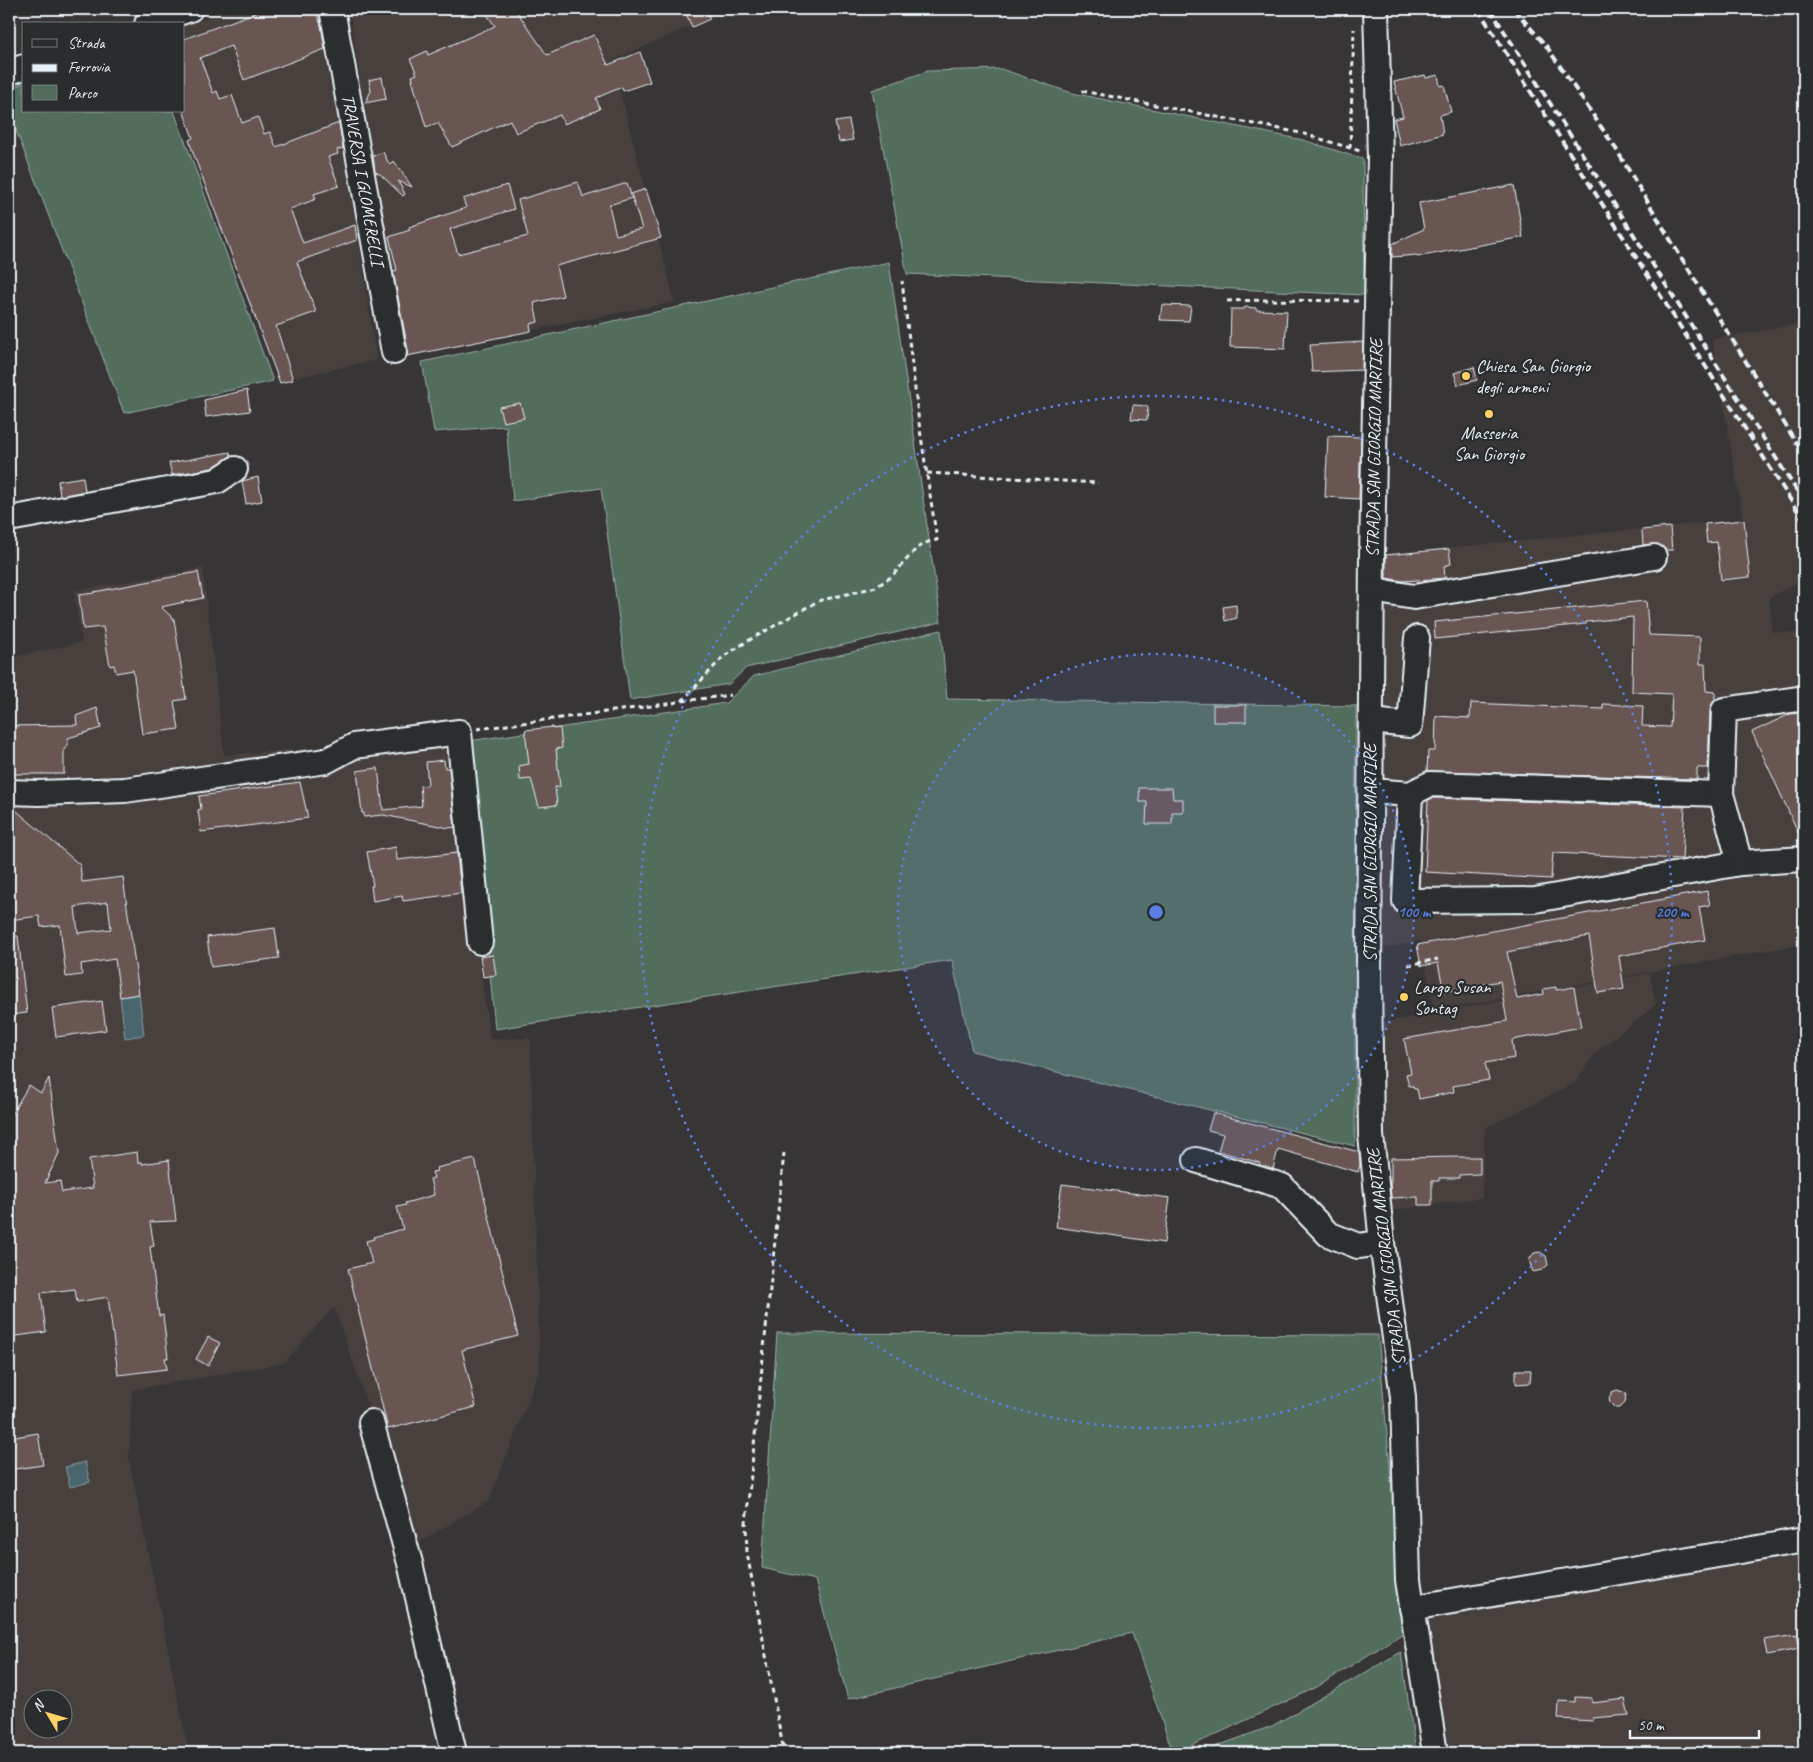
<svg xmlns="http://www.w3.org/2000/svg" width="1813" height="1762" font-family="Caveat,sans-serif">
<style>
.built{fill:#463f3e;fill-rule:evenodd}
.green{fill:#526d5c;stroke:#9dafaa}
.water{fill:#4a656e;stroke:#899da5}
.building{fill:#695753;stroke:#e8f1f8;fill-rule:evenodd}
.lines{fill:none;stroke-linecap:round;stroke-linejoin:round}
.minor-casing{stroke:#e8f1f8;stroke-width:28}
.path{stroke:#e8f1f8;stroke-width:3;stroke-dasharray:5 4;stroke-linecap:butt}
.minor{stroke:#2a2d2e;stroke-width:24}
.rail{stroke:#e8f1f8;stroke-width:4;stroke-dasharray:8 4;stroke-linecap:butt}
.ring{fill:none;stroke:#5a7fe2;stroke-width:2.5;stroke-dasharray:2.5 5}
.poi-dot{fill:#ffd166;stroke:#2a2d2e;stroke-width:2}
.labels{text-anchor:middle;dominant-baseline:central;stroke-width:4.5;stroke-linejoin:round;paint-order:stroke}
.street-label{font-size:18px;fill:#e8f1f8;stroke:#2a2d2e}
.poi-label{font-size:18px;fill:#e8f1f8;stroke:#2a2d2e;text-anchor:start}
.centre{fill:#5a7fe2;stroke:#2a2d2e;stroke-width:2.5}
.ring-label{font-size:15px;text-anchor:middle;font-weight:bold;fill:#5a7fe2;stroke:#2a2d2e;stroke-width:4.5;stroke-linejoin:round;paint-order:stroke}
</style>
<rect width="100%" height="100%" fill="#373535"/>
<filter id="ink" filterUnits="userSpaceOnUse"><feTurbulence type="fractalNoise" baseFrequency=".02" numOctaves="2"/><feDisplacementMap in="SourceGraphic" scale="10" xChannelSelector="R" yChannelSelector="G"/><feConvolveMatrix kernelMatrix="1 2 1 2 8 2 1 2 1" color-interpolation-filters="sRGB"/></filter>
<g filter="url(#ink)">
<!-- built -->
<g class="built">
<polygon points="230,9 323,9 377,360 280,381 184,107 184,26"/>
<polygon points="349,9 729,9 612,61 675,302 404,355"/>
<polygon points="1804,323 1804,579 1769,598 1773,632 1804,633 1804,944 1434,1011 1421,941 1380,949 1383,772 1383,554 1743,519 1712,339"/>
<path d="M203,568L224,755L448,737L490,1039L530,1038L540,1370L489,1501L415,1545L334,1307L284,1363L132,1390L129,1459L189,1753H9V658L82,642L74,591ZM32,1700H62V1730H32Z"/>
<polygon points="1650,973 1656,1005 1596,1052 1575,1083 1485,1128 1482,1198 1387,1211 1380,1023"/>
<polygon points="1804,1549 1804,1753 1448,1753 1428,1615"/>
</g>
<!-- green -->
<g class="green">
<polygon points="1001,69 1072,93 1303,140 1363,159 1364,295 907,274 872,90 928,71"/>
<polygon points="24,83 24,111 174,111 273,381 124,413 9,112 9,89"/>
<polygon points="889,262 941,622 746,668 729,684 630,700 601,488 513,501 506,426 434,432 422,362"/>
<polygon points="941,630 947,699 1356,706 1355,1146 972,1051 952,960 495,1029 469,741 726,703 754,676"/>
<polygon points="777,1333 1378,1335 1405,1632 1317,1687 1176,1753 1173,1753 1132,1633 848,1699 815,1580 762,1568"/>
<polygon points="1401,1652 1416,1753 1198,1753 1272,1726"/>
</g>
<!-- water -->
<g class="water">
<polygon points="139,994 144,1035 125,1038 120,997"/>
<polygon points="85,1462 90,1482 70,1487 65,1467"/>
</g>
<!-- building -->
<g class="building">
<polygon points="265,9 315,9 321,25 325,49 244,80 231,46 200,58 213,93 217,91 220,99 232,95 242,123 258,117 264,134 270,132 276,147 339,123 343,148 337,150 338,154 328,157 339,186 314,194 316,199 290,209 303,243 355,225 357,240 297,262 316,312 276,326 293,380 280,383 193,153 189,140 193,138 184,113 184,39"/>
<polygon points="483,9 515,9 547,55 594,35 608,65 640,52 650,82 623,91 622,87 596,98 600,109 564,124 560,115 516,133 510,120 452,147 438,123 426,127 412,80 413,80 412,76 417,74 410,59 427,51 428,55 495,26"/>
<polygon points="684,9 706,9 710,19 692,27"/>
<polygon points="1425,75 1426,78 1438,75 1440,86 1444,85 1451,112 1440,115 1443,134 1400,146 1394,119 1403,117 1394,82"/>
<polygon points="382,77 386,99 365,103 371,91 369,80"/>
<polygon points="849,120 853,140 839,142 835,122"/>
<polygon points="383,152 389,164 394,161 412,187 398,181 405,194 403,196 380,174 375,172 373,156"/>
<polygon points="578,182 583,197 627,183 632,198 609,205 616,235 642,229 631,194 646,189 661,238 556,266 563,296 534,303 538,322 530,324 531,331 407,356 408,350 393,271 397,270 389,237 410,230 409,227 466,208 463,199 507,185 514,209 450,229 458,254 528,236 518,200"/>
<polygon points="1514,185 1523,237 1417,257 1417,255 1392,257 1392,244 1424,229 1419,203"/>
<polygon points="1162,305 1191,306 1189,321 1160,320"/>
<polygon points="1245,307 1256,308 1256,310 1287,311 1285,349 1230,347 1231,309 1244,309"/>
<polygon points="1363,342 1362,370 1312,372 1310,345"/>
<polygon points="1474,367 1477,380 1458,385 1454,373"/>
<polygon points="247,390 250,411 206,417 204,400"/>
<polygon points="520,403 524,418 503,422 499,407"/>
<polygon points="1133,405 1148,406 1147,420 1131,419"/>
<polygon points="1328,436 1361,437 1359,499 1325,497"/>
<polygon points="230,452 231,456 212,468 172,475 169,463"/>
<polygon points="83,477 85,491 60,496 58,481"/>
<polygon points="258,477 262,501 246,504 242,481"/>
<polygon points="1744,520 1750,577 1721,580 1717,542 1707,543 1705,524"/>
<polygon points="1670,527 1672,550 1666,550 1658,544 1643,545 1642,530"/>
<polygon points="1449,549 1451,564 1444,566 1445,578 1403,581 1386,578 1386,555"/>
<polygon points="198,572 203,598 161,607 174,619 186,699 174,701 179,729 142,734 133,670 116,673 114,665 110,666 103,627 83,629 79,595 94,593 94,592"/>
<polygon points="1646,601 1649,635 1700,637 1700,664 1705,664 1706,691 1715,692 1715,700 1710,710 1708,768 1697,768 1697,779 1427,771 1428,751 1435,751 1436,716 1470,718 1471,703 1603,709 1603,704 1643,706 1642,726 1670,727 1672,694 1632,692 1633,617 1586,622 1586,624 1435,639 1434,622"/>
<polygon points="1236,605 1237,618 1225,621 1223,607"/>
<rect x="1213" y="705" width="33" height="17"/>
<polygon points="97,708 101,728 68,738 68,745 66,746 66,749 64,749 64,774 9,774 9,726 77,725 76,716"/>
<polygon points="1799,713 1804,723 1804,845 1752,732 1790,714"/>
<polygon points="553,727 553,729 560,728 562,748 556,749 560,787 555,787 557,805 539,807 531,779 520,780 519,766 529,764 525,730"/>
<polygon points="444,760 445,768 449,768 455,827 449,828 383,815 364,817 364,813 362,813 357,771 378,768 383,810 422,806 420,786 428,785 426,762"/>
<polygon points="300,782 308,818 201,832 198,810 201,809 199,796"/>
<polygon points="1139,788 1172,788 1173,799 1183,799 1183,812 1172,812 1172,824 1146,824 1147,802 1140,802"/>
<polygon points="1433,798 1685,807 1682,859 1553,853 1551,879 1425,872 1428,800"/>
<path d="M9,806H11L80,865L82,882L123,877L139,994L120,997L115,959L81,964L82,975L66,977L60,925L41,927L39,916L9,920ZM108,902L111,929L78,933L75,907Z"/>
<polygon points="396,847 397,860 457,853 461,893 403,901 402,896 373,901 371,886 373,886 367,852"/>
<polygon points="1707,891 1710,905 1699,907 1705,940 1619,956 1624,989 1598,993 1589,936 1507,952 1517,999 1544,994 1543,989 1556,987 1556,990 1574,987 1581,1027 1512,1040 1514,1058 1485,1063 1489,1080 1453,1086 1454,1092 1419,1099 1417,1089 1414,1089 1413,1086 1409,1086 1406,1074 1411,1073 1404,1039 1507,1021 1500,981 1444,992 1438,963 1421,966 1417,945"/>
<polygon points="275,928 279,958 211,967 207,937"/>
<polygon points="9,936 18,936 27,1013 9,1015"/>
<polygon points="493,955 496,975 483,977 480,957"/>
<polygon points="102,1001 106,1030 56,1037 52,1008"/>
<polygon points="49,1078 59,1153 45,1183 60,1181 62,1192 93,1188 89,1159 137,1152 138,1162 142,1162 142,1164 169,1160 176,1221 150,1222 154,1246 150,1247 159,1316 163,1315 168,1358 165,1358 167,1369 118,1375 108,1297 77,1302 75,1289 41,1293 46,1332 9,1337 9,1118 29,1085 41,1093"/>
<polygon points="1213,1113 1359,1152 1360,1165 1358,1172 1278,1149 1273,1169 1259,1165 1260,1163 1218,1151 1223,1134 1208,1130"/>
<polygon points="1460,1157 1480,1157 1480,1174 1459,1175 1459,1178 1439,1178 1439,1181 1432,1181 1432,1205 1418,1205 1418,1197 1391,1198 1390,1183 1391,1182 1391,1158"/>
<polygon points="475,1159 518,1336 462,1350 476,1407 388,1429 348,1269 372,1263 366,1241 374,1239 373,1237 403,1229 397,1207 406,1205 405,1203 434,1195 430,1179 434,1178 432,1172 437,1171 436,1168"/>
<polygon points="1062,1184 1170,1198 1164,1243 1056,1227"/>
<polygon points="1540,1252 1546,1256 1548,1265 1542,1270 1533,1272 1529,1260 1534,1253"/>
<polygon points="208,1337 220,1343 208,1366 196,1359"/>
<polygon points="1516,1370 1531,1370 1530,1383 1516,1384"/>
<polygon points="1617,1390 1626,1393 1625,1403 1620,1408 1615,1408 1610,1403 1609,1398 1612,1392"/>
<polygon points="38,1433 43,1465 9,1470 9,1438"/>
<polygon points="1796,1635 1799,1649 1767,1655 1764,1640"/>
<polygon points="1575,1697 1592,1698 1592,1703 1625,1699 1629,1715 1593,1718 1593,1721 1558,1719 1559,1701 1575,1702"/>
</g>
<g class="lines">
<defs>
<g id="minor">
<polyline points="332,9 394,352"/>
<polyline points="1376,9 1380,158 1372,555 1369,973 1371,1135 1382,1243 1403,1397 1408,1580 1435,1753"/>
<polyline points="147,24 190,9"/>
<polyline points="9,72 24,67"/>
<polyline points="9,519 217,481 235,469"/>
<polyline points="1372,590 1414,597 1654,557"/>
<polyline points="1371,721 1410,725 1417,638"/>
<polyline points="1371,791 1410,794 1430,784 1721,794"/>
<polyline points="9,792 38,793 125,790 326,761 354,746 459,732 480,942"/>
<polyline points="1410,794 1405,901 1535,900 1740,863 1804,859"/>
<polyline points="1740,863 1721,794 1724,710 1804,698"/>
<polyline points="1196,1160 1282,1186 1328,1234 1358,1246 1382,1243"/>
<polyline points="371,1422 410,1563 454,1753"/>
<polyline points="1412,1608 1804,1540"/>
</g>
</defs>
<!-- minor casing -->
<use href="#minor" class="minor-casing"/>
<!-- path -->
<g class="path">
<polyline points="1082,91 1301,133 1360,151"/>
<polyline points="1350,148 1354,29"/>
<polyline points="1227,301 1264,300 1359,301"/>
<polyline points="927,473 1098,483"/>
<polyline points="683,701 731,695"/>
<polyline points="673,703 683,700 723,657 746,642 818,601 876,587 891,577 917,548 928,542 937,540 919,423 902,281"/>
<polyline points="477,729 674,703"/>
<polyline points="1408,965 1438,959"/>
<polyline points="784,1153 746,1523 747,1553 784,1753"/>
</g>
<!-- minor -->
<use href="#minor" class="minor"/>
<!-- rail -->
<g class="rail">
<polyline points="1478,9 1804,521"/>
<polyline points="1490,9 1804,502"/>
<polyline points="1514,9 1547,47 1616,149 1679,254 1804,455"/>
</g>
</g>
</g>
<!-- distance rings -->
<circle cx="1156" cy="912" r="258" fill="#5a7fe2" fill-opacity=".12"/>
<g class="ring">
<circle cx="1156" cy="912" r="258"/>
<circle cx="1156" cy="912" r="516"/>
</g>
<!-- markers -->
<g class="poi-dot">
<circle cx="1466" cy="376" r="5"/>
<circle cx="1489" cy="414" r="5"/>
<circle cx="1404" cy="997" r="5"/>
</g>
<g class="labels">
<!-- street labels -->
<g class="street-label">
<text transform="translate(363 180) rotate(80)">TRAVERSA I GLOMERELLI</text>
<text transform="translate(1374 448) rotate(-89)">STRADA SAN GIORGIO MARTIRE</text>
<text transform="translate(1370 853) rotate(-90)">STRADA SAN GIORGIO MARTIRE</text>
<text transform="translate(1386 1257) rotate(-97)">STRADA SAN GIORGIO MARTIRE</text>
</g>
<!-- poi labels -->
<g class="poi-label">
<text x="1476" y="366">Chiesa San Giorgio<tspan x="1476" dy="21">degli armeni</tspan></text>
<text x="1489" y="433" text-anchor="middle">Masseria<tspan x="1489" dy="21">San Giorgio</tspan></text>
<text x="1414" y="987">Largo Susan<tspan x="1414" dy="21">Sontag</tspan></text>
</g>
</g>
<circle cx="1156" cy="912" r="8" class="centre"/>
<g class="ring-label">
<text x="1414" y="917">100 m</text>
<text x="1672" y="917">200 m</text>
</g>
<!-- margin -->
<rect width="1813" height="1762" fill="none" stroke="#2a2d2e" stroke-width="30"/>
<rect x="15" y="15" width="1783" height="1732" fill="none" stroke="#e8f1f8" stroke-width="2" filter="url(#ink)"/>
<!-- legend -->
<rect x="22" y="22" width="162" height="90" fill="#2a2d2e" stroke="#767b7f"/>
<rect x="32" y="39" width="25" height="8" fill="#2a2d2e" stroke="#767b7f"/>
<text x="68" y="48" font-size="15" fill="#e8f1f8">Strada</text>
<rect x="32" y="64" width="25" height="8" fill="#e8f1f8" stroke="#767b7f"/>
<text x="68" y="72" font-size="15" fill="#e8f1f8">Ferrovia</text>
<rect x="32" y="85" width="25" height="15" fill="#526d5c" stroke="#767b7f"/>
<text x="68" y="98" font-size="15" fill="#e8f1f8">Parco</text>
<!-- north arrow -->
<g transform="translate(48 1714) rotate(308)"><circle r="24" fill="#2a2d2e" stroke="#767b7f"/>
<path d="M0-4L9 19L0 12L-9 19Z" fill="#ffd166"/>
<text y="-8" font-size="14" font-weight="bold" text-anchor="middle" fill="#e8f1f8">N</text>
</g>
<!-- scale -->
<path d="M1630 1730v8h129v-8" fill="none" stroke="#e8f1f8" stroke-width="2.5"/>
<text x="1638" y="1730" font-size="15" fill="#e8f1f8" stroke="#2a2d2e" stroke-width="4" paint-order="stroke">50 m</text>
</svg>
